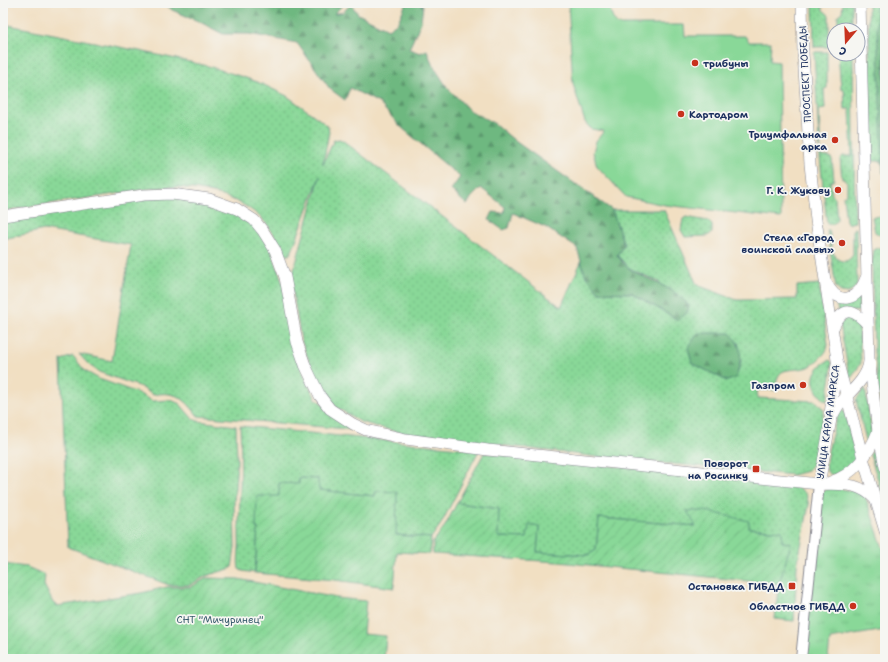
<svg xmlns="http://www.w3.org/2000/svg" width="888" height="662" font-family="'Shantell Sans',sans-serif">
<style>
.grass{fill:url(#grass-dots);stroke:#52847b;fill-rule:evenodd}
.forest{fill:url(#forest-firs);stroke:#44746f}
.park{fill:url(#park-tufts);stroke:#52847b}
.garden{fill:url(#garden-furrows);stroke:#52847b}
.pitch{fill:#89d898;stroke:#52847b}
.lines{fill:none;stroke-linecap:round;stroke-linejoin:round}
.secondary-casing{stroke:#868790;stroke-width:12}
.primary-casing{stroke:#868790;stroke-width:12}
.secondary{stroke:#fff;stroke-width:10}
.primary{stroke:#fff;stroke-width:11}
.poi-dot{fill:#c8321e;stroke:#f6f6f2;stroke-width:1.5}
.labels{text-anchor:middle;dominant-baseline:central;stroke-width:3.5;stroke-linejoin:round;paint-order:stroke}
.poi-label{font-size:10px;font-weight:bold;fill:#1b2f5e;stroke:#f6f6f2;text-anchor:end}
.street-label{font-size:10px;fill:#1b2f5e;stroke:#f6f6f2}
.park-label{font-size:10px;fill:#36596c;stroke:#f6f6f2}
</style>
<defs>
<pattern id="grass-dots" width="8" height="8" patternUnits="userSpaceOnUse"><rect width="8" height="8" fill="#89d898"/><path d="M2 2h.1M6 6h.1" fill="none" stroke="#76ba85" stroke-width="1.8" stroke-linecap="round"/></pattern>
<pattern id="forest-firs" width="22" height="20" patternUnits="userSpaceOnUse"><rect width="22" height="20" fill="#6eb880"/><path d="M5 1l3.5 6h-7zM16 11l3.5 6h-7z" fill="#5a966c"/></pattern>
<pattern id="park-tufts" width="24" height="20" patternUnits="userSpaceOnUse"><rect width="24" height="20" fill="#89d898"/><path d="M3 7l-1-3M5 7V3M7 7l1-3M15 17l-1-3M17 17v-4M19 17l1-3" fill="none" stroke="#76ba85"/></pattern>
<pattern id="garden-furrows" width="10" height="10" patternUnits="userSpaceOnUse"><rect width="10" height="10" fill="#89d898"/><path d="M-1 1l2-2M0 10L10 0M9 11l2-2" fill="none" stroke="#76ba85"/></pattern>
</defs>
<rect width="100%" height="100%" fill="#f6f6f2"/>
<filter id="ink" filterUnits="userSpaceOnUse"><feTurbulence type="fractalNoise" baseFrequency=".025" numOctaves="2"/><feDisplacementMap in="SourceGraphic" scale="8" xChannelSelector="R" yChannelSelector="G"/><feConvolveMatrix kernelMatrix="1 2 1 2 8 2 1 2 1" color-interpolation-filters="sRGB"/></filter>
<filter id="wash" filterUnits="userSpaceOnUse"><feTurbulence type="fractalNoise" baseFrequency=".012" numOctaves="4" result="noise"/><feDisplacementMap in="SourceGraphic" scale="16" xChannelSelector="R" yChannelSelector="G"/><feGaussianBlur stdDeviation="0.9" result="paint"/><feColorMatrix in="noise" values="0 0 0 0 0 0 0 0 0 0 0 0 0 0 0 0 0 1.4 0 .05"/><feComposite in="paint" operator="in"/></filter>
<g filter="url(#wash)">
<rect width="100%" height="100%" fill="#f1dfc2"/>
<!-- grass -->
<g class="grass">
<polygon points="813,3 822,3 823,10 829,15 829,47 814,47"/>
<polygon points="843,3 852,3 852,30 838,30 838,15 842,12"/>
<polygon points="868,3 885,3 885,174 883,173 882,161 872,161"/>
<path d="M3,24L135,50L208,66L246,78L262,84L287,96L323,122L328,127L329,132L323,164L334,140L339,139L342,140L561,307L581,262L585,274L599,292L632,293L678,320L659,282L629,268L617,255L624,245L612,210H664L697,285L737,300L797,299V286L819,284L828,345C827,351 824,354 820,358C816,361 813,366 808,367C790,373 776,363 776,390H757L758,398L815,401L817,402L824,410L814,463L807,471L793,475L598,457L397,432L361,422L336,407L325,396L317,382L301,340L291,281L320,176L292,251L289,255H286L283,253C269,218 249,203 213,193C202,190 189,188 177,187C150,187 123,193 96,197C65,201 34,206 3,211ZM738,342L741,361L736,378L727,381L692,363Z"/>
<polygon points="814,52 827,52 827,88 824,89 825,109 819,110 821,156 830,157 832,159 834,180 830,182 832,195 835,197 837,220 833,224 827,224 820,158"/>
<polygon points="838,54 853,54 855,222 850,223 850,224 846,221 843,196 847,194 847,182 844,179 842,179 840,159 843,156 852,156 850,109 845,109 844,89 841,88"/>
<path d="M162,196L198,200L232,209L254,224L271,248L282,281L292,343L306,380L316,399L358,430L198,416C185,399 176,390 153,395L141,387L99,372L89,365L79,354L112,361L131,245L44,230L3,239V222Z"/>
<polygon points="885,203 885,434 884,435 880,404 874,351 872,263 874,250 878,248 884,247 884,236 880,235 875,232 872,217 883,216 883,204"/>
<polygon points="686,217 708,221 712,225 712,233 707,236 685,237 681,230 683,219"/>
<path d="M856,228L857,286L849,293L841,292L836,288L827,230H829C831,239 830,259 842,261C847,262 850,259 853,255V229Z"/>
<polygon points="859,298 859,311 838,313 836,300 855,300"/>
<polygon points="847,316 859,321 861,363 850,380 840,324"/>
<polygon points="73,356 85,371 99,379 138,393 152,401 171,400 180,404 192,418 198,421 236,426 237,462 234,502 235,547 232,568 206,576 190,585 169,585 68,547 61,360"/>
<path d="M830,360L832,362L831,376L827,401C817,396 809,380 817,370C819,366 825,362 830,360Z"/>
<polygon points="865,388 872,433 867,444 856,400"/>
<path d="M841,408L845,413L856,458C853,464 847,468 841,472C836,474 830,477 827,471C823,461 836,422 839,410Z"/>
<path d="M240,426L479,450L441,524L431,538L396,535L375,496L318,490L317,479L299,478V484L279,496L256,528H258L255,573L242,571L239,569C237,559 240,549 239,538C239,501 242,464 240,426Z"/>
<polygon points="874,449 885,495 883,496 870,455"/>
<polygon points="484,453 796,485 806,494 809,505 797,566 794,621 775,619 779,579 791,543 782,542 782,531 749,528 696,526 599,518 596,550 588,555 537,552 539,527 527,538 497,537 499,509 457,503"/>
</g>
<!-- forest -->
<g class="forest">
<path d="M164,3H310L314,5L315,3H343L341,7L334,14L343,12L351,4L358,14L388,29L398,22L406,3H417L423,5L421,22L409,49L420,53L427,50L432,64L447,87L469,110L495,124L515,141L612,210L624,245L617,255C621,260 625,266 630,269C651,282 673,286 689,306L687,313L678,320L632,293L599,292L585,274L577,248L545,227L513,213L509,228L503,230L489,220L493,212L504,213L505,207L481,188L471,198L467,205L451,190L460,177L401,127L379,103L350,88L345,100L330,89L297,43L249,34H223L198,21L172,10Z"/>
<polygon points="876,3 884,3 885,174 883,173"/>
<path d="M698,333H730C745,348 741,360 736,378L727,381L692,363L688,348Z"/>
</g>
<!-- park -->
<polygon class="park" points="830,488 836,488 864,493 885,554 885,630 830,639 828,659 804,659 821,498 823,491"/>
<!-- garden -->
<g class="garden">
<polygon points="299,478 318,479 319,490 375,496 376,491 397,492 396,535 431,538 430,554 397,552 394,588 335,580 255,573 258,528 256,528 257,496 279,496 279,483 299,484"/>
<polygon points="457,503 499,509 498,537 527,538 529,525 539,527 537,552 588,555 596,550 599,518 696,526 687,511 706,511 749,521 749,528 782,531 782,542 791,543 779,584 558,562 433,554 433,542 445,526"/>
<polygon points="3,564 27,567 45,575 44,585 53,603 57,606 141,593 167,587 190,587 207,578 238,579 337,598 366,601 363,634 386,636 384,659 3,659"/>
</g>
<!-- pitch -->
<path class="pitch" d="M568,3H610C610,12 611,18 618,25H684L685,36H745L749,42H771L770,61L779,62L781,218L665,205L626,197L597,166L593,152L596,141L604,131L591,129L585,122L573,84Z"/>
</g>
<g filter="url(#ink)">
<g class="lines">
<defs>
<polyline id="secondary" points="801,659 819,484"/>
<g id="primary">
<polyline points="802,3 803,53 810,164 816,220 837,360 863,458 885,531"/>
<polyline points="860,3 869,359 878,431 885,467"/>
<path d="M3,216L144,195L172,194L209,199L237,209L254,220L263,231L275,250L285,277L297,342L305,365L320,396L330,409L353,424L366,430L406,439L488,450L819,484C843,485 857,481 875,499"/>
<path d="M827,284C839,307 858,300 866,278"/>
<path d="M833,328C843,305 854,309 868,325"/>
<path d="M832,417C835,411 838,405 842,401C852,390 867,378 869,362"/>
<path d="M830,482C853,476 870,453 878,431"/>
<polyline points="819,484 831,419 830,414 837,364"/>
</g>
</defs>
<!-- secondary casing -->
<use href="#secondary" class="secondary-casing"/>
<!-- primary casing -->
<use href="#primary" class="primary-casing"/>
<!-- secondary -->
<use href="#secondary" class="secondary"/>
<!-- primary -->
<use href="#primary" class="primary"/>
</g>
</g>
<!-- markers -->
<g class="poi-dot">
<circle cx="695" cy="63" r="4"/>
<circle cx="681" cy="114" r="4"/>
<circle cx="835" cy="140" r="4"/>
<circle cx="838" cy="190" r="4"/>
<circle cx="842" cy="243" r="4"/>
<circle cx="803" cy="385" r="4"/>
<rect x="752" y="465" width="8" height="8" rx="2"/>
<rect x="788" y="582" width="8" height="8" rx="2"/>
<circle cx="853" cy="606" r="4"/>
</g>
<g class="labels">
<!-- poi labels -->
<g class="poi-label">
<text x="703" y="63" text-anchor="start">трибуны</text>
<text x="689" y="114" text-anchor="start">Картодром</text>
<text x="827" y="134">Триумфальная<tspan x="827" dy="12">арка</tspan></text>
<text x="830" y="190">Г. К. Жукову</text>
<text x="834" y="237">Стела «Город<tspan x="834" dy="12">воинской славы»</tspan></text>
<text x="795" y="385">Газпром</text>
<text x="748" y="463">Поворот<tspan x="748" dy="12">на Росинку</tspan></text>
<text x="784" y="586">Остановка ГИБДД</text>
<text x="845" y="606">Областное ГИБДД</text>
</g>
<!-- street labels -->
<g class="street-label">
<text transform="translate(805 74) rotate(-93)">ПРОСПЕКТ ПОБЕДЫ</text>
<text transform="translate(828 422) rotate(-82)">УЛИЦА КАРЛА МАРКСА</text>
</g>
<!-- park labels -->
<g class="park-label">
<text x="220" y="619">СНТ "Мичуринец"</text>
</g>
</g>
<!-- margin -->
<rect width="888" height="662" fill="none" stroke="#f6f6f2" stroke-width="16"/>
<!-- north arrow -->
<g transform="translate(846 42) rotate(199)"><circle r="19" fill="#f6f6f2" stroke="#9ea6b7"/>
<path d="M0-3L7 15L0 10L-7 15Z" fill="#c8321e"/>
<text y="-6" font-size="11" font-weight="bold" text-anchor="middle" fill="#1b2f5e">С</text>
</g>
</svg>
